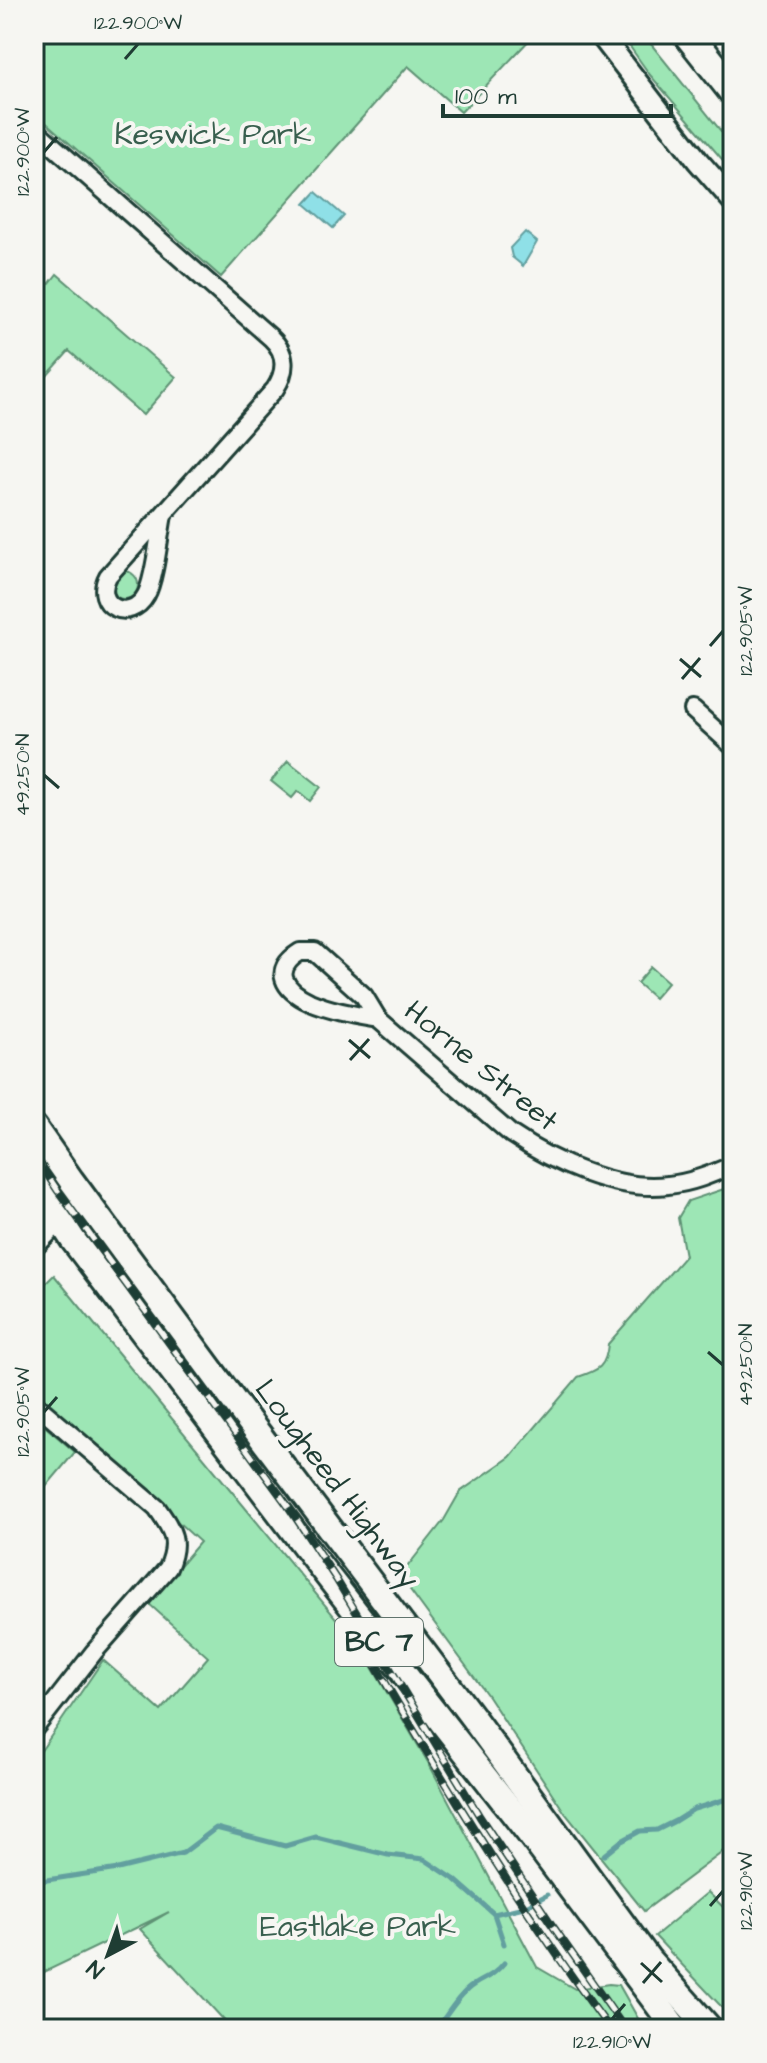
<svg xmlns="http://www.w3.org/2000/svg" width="767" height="2063" font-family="'Architects Daughter',sans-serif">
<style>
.green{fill:#9de6b5;stroke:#5e9274;stroke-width:2}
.water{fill:#8fe0e7;stroke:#629f9f;stroke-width:2}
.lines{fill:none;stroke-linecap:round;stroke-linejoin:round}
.stream{stroke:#629f9f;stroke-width:5}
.minor-casing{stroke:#1f3d34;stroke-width:22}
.tertiary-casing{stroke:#1f3d34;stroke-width:26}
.primary-casing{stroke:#1f3d34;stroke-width:30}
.motorway-casing{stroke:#1f3d34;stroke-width:34}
.minor{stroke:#f6f6f2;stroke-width:16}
.tertiary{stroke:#f6f6f2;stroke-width:20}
.primary{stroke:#f6f6f2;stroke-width:24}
.motorway{stroke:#f6f6f2;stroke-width:28}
.rail-casing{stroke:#1f3d34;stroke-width:8}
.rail{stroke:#f6f6f2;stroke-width:5;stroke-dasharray:15;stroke-linecap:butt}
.ticks{fill:none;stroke:#1f3d34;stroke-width:3}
.labels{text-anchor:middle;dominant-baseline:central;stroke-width:8;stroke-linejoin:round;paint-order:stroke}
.shield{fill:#f6f6f2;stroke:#60746d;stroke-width:2}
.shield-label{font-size:28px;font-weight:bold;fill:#1f3d34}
.park-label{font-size:30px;fill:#385f4e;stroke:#f6f6f2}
.street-label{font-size:30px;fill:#1f3d34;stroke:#f6f6f2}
.neatline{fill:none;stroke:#1f3d34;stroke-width:3}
.ticks-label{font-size:20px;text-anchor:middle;fill:#1f3d34}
</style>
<rect width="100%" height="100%" fill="#f6f6f2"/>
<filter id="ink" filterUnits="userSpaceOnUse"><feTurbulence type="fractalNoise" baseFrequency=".0125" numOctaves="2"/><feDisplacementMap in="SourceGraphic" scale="16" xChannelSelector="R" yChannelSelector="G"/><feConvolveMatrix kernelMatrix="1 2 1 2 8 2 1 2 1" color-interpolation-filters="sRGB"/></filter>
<g filter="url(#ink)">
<!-- green -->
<g class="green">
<polygon points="34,34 535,34 461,112 408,66 221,277 34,112"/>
<polygon points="621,34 643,34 733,146 733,172 650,75"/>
<polygon points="34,271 49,284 57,274 176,377 143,415 69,351 37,387 34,384 34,310 38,305 34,301"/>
<circle cx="124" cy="585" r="14"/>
<polygon points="288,761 321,787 310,801 298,791 292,798 271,781"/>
<polygon points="651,967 668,982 654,998 637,983"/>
<path d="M733,1186V1838L720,1854L644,1911L565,1813L488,1696L400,1576L444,1520L460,1492L510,1457L578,1377C599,1370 606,1367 608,1344L685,1256L678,1218L688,1201Z"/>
<polygon points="54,1275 362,1650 429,1764 537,1967 575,1989 609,1984 619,1985 644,2029 232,2029 140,1929 169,1912 34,1977 34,1761 103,1660 161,1711 208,1657 148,1603 200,1542 34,1391 34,1295"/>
<polygon points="34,1417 75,1452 34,1501"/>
<polygon points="708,1892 733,1917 733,2019 655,1936"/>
</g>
<!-- water -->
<g class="water">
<polygon points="316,192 344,216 333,228 305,204"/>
<polygon points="525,232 537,242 523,266 512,257 510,248"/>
</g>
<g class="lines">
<!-- stream -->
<g class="stream">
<polyline points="604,1855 620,1842 640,1831 657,1830 675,1821 694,1809 727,1799 733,1795"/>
<polyline points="34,1882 118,1869 183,1853 216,1828 285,1846 316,1837 388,1855 424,1859 454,1879 494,1914 524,1907 547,1895"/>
<polyline points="494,1914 504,1944"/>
<path d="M436,2029C447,2016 455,2000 468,1989C482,1977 491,1979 504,1963"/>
</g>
<defs>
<g id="minor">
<path d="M34,129L271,338C287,353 287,371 275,389L108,576C92,606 130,624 146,595C155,579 159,535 163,515"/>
<polyline points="693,710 733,746"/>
<path d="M300,952H315L364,996L378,1019C356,1015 331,1011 310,1002C284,990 271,970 300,952Z"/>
<path d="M378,1019L511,1134C552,1162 617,1192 668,1185C691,1183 712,1174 733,1165"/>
<path d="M34,1403L157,1508C173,1531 180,1541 168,1568L94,1652L34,1729"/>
</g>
<g id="tertiary">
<polyline points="600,34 698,161 733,201"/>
<polyline points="34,1245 50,1229 87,1202"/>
</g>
<g id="primary">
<polyline points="34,1127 71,1180 239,1408 473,1718 649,1960 710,2029"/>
<polyline points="34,1180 73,1240 326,1574 528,1832 676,2029"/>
</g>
<polyline id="motorway" points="688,34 733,91"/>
</defs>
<!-- minor casing -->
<use href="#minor" class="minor-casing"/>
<!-- tertiary casing -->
<use href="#tertiary" class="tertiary-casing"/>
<!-- primary casing -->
<use href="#primary" class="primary-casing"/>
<!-- motorway casing -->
<use href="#motorway" class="motorway-casing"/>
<!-- minor -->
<use href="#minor" class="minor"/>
<!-- tertiary -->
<use href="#tertiary" class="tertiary"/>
<!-- primary -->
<use href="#primary" class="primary"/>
<!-- motorway -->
<use href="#motorway" class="motorway"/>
<defs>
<g id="rail">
<polyline points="34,1155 58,1191 288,1506 336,1579 480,1817 550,1922 625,2029"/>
<path d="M368,1653C443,1781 521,1909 610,2029"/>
</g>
</defs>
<!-- rail casing -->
<use href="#rail" class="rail-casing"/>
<!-- rail -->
<use href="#rail" class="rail"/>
</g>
</g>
<!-- ticks -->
<path class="ticks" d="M125,59L138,44M44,152L57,137M710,646L723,631M680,659L701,677M682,679L700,658M44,775L59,788M349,1040L370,1058M350,1060L369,1039M708,1352L723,1365M44,1412L57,1397M710,1906L723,1891M641,1963L662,1982M643,1983L661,1962M612,2019L625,2004"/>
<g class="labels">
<!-- shield labels -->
<rect class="shield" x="335" y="1618" width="88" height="48" rx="6"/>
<g class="shield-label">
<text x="379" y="1642">BC 7</text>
</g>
<!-- park labels -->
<g class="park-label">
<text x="213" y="135">Keswick Park</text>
<text x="358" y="1927">Eastlake Park</text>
</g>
<!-- street labels -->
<g class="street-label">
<text transform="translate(481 1066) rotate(39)">Horne Street</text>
<text transform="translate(337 1484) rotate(53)">Lougheed Highway</text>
</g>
</g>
<!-- margin -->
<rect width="767" height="2063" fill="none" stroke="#f6f6f2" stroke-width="88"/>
<!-- north arrow -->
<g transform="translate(108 1955) rotate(221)" stroke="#f6f6f2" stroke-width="6" paint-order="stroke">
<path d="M0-6L14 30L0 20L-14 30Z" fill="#1f3d34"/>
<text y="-12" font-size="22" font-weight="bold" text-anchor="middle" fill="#1f3d34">N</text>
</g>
<!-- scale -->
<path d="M443 104v12h228v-12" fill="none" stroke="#1f3d34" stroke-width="4"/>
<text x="455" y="104" font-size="24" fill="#1f3d34" stroke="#f6f6f2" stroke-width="6" paint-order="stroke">100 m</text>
<rect x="44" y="44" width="679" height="1975" class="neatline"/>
<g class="ticks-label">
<text x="138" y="29">122.900°W</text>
<text transform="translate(22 152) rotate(-90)" y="7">122.900°W</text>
<text transform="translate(745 631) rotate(-90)" y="7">122.905°W</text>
<text transform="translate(22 775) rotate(-90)" y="7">49.250°N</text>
<text transform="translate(745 1365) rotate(-90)" y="7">49.250°N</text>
<text transform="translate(22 1412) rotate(-90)" y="7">122.905°W</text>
<text transform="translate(745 1891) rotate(-90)" y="7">122.910°W</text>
<text x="612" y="2048">122.910°W</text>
</g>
</svg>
